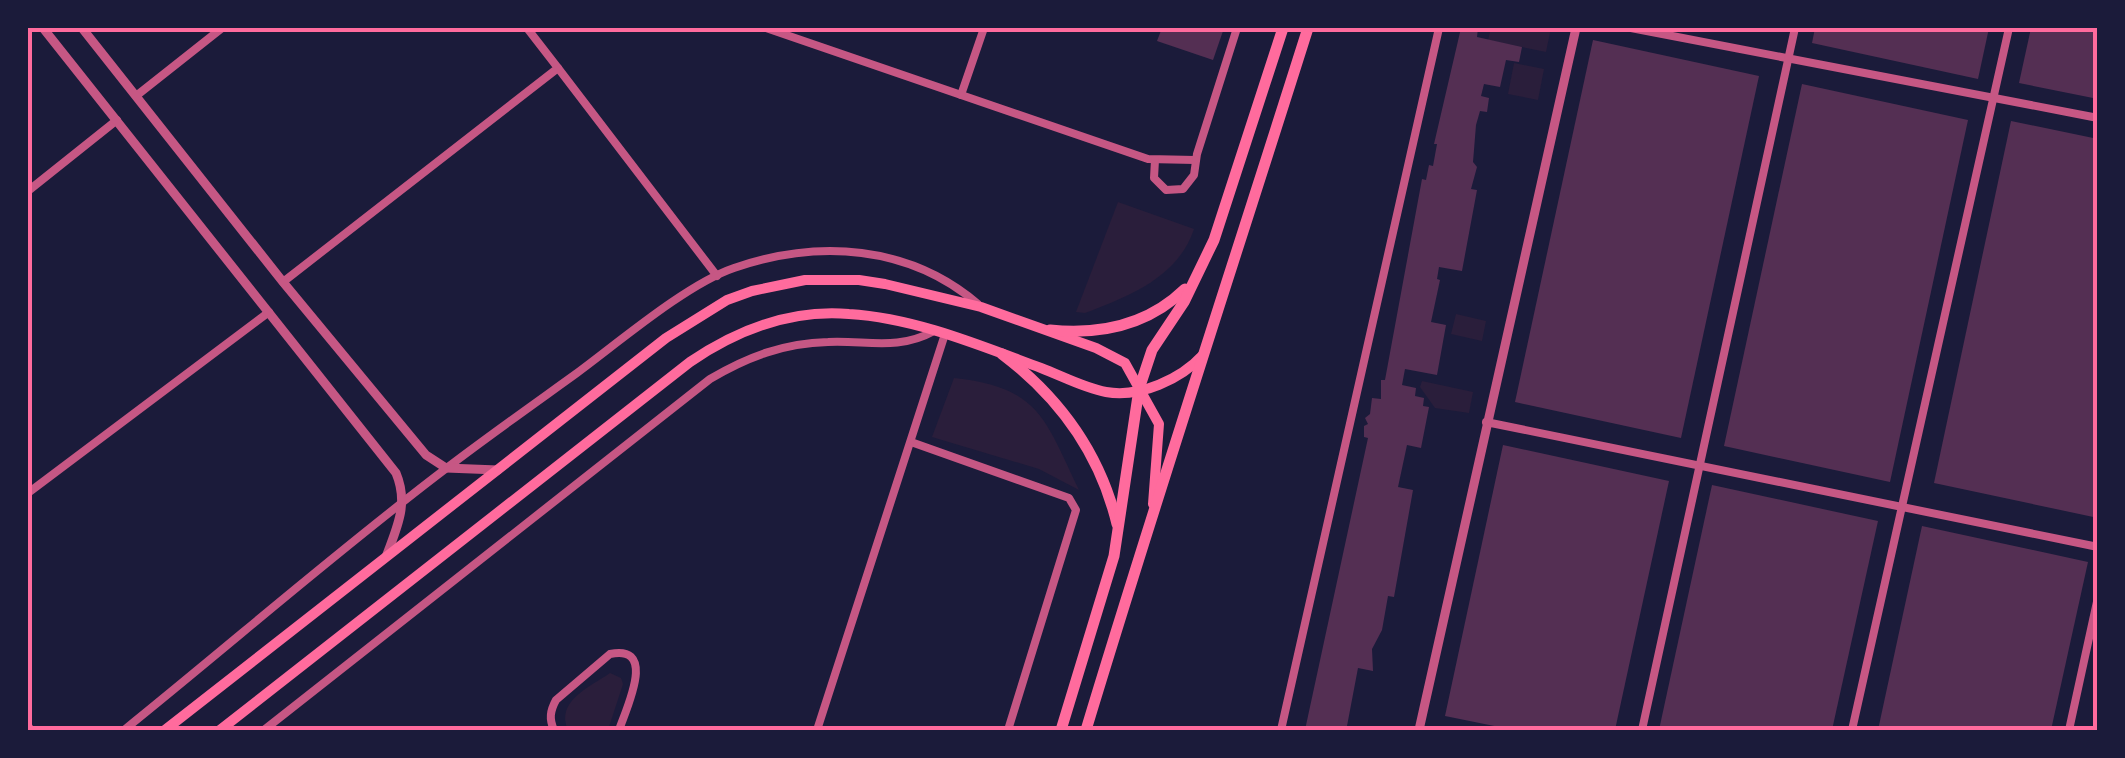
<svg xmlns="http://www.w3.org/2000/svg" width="2125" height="758" font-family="'Nunito Sans',sans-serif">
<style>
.green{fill:#2a1e3b}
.building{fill:#542f53}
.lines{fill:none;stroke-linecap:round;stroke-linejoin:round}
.minor{stroke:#c65784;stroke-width:8}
.tertiary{stroke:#c65784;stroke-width:9}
.secondary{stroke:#ff6b9d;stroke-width:10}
.primary{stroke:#ff6b9d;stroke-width:11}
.neatline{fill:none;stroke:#ff6b9d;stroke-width:4}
</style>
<rect width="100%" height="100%" fill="#1b1b3a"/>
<!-- green -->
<g class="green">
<polygon points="1491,28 1551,28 1546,52 1488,40"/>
<polygon points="1514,63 1544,69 1538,100 1508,94"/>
<path d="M1118,202L1194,229C1178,277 1130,296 1085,313L1076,312Z"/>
<polygon points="1456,314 1486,321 1482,341 1451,334"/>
<path d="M954,378C1040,387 1045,420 1079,490L1039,469L932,437Z"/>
<polygon points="1422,381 1473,392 1469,413 1435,408 1420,387"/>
<path d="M610,673L621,678L623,684L608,730H568C555,701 590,687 610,673Z"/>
</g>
<!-- building -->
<g class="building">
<polygon points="1162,28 1224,28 1213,60 1157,41"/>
<polygon points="1461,28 1478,28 1477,37 1522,47 1519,62 1506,60 1500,87 1484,84 1481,96 1489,98 1487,112 1480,111 1476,125 1473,162 1477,167 1471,189 1477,190 1462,271 1439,267 1437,279 1440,280 1431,322 1446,325 1437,375 1405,369 1402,385 1416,388 1415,396 1424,398 1423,406 1429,407 1421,448 1407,445 1398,487 1413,490 1394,597 1388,596 1382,630 1372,649 1373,671 1358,668 1347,726 1358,730 1305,730 1368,438 1364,437 1364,426 1368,424 1365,418 1370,414 1372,398 1381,399 1381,380 1385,380 1422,179 1426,180 1429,165 1433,166 1437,144 1434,144"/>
<polygon points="1815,28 1989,28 1978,79 1812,43"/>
<polygon points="2031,28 2098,28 2098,99 2019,83"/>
<polygon points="1593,40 1759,76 1681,438 1515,402"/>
<polygon points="1802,84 1968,120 1890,482 1724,446"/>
<polygon points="2011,121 2098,139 2098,518 1934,483"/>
<polygon points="1503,445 1669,481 1615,730 1514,730 1445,716"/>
<polygon points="1712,485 1878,521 1832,730 1659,730"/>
<polygon points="1922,526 2088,562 2051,730 1878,730"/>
</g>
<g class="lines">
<!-- minor -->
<g class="minor">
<polyline points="766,28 1148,159 1195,160"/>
<polyline points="1631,28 2098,118"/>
<polyline points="558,68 717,276"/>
<polyline points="961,95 984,28"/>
<polyline points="136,96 222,28"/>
<polyline points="1155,160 1154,178 1166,190 1183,189 1194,175 1197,154 1237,28"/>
<polyline points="28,191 117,120"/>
<polyline points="283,282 558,68 527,28"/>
<polyline points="1486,422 2098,547"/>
<polyline points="911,442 1069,498 1076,510 1008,730"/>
<polyline points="28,493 269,312"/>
<polyline points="28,726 31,730"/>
<path d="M124,730C232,643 337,551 448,467C490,435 534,404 577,373C619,342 687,284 734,268C818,239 909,245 978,304"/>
<path d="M264,730L710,379C747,357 784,343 828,342C866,340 898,351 934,331"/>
<path d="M554,730C549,719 550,711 556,700L610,654C658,644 626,709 619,730"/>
<polyline points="817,730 945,334"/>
<polyline points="1281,730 1439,28"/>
<polyline points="1642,730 1795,28"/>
<polyline points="1852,730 2009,28"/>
<polyline points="2069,730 2098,597"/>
</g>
<!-- tertiary -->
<g class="tertiary">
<path d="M43,28L396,473C409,504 397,527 386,557"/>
<polyline points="82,28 283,282 426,455 446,468 498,470"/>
<polyline points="1419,730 1576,28"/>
</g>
<!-- secondary -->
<g class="secondary">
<polyline points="165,730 666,338 727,300 752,291 805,280 859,280 885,284 981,307 1096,348 1125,363 1159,424 1153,504"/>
<path d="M220,730L690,362C737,330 790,309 849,314C915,318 979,345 1041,368C1062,376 1084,388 1106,392C1140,398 1181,379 1203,355"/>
</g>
<!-- primary -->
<g class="primary">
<path d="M1050,330C1100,335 1148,325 1185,289"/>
<path d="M1002,354C1060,398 1100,453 1117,524"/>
<polyline points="1061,730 1114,556 1139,389 1152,350 1184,302 1214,240 1283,28"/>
<path d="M1086,730C1157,495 1234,262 1308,28"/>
</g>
</g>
<!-- border -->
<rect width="2125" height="758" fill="none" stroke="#1b1b3a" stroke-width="60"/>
<rect x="30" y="30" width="2065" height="698" class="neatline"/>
</svg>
